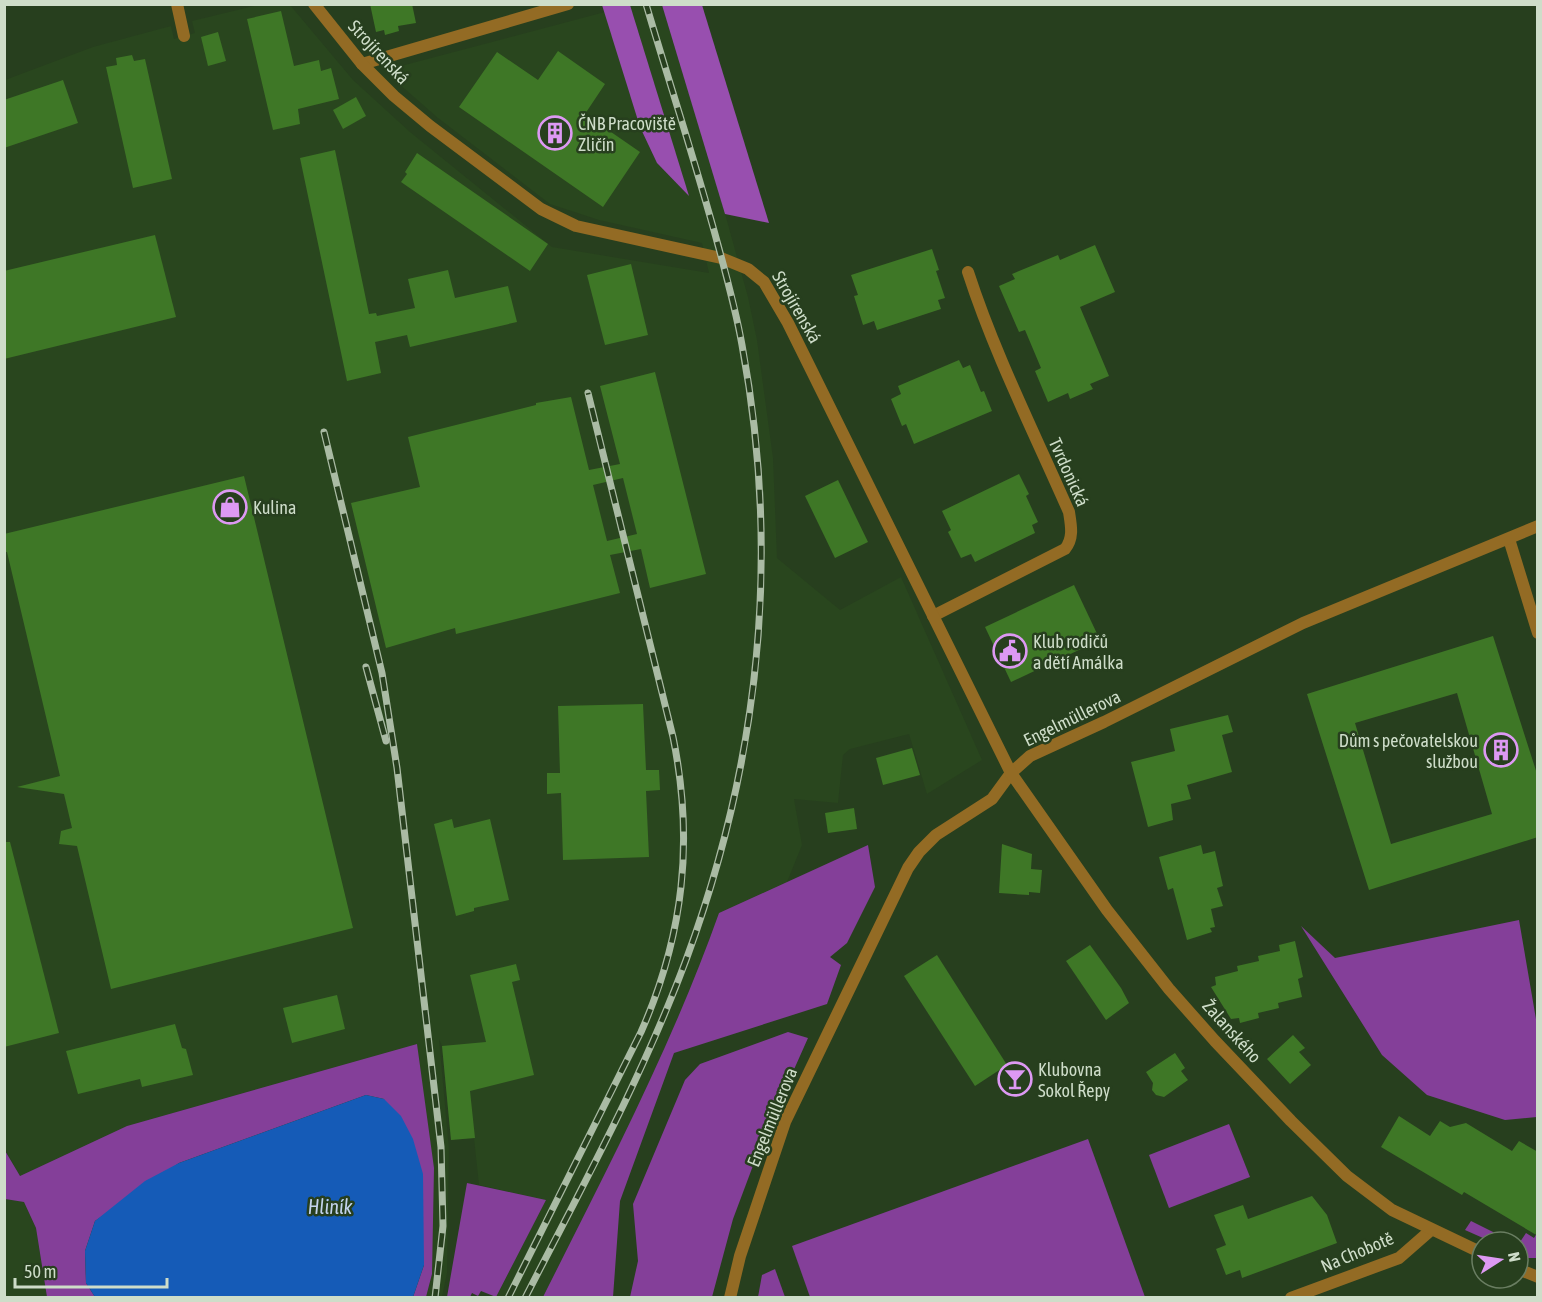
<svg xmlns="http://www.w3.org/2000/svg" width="1542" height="1302" font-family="'Asap Condensed',sans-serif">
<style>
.built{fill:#29461e}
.green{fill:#843f99}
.forest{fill:#984faf}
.water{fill:#155bb7}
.building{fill:#3e7726;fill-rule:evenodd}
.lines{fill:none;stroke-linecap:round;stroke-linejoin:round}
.minor{stroke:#936b24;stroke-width:12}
.tertiary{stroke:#936b24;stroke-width:12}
.rail-casing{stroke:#aabba4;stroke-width:7}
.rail{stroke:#273f1e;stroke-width:4.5;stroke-dasharray:14;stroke-linecap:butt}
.labels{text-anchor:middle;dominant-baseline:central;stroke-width:5;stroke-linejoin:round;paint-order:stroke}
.street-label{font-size:18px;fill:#ceddc9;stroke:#273f1e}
.poi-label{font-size:18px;fill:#ceddc9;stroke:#273f1e;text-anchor:start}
.water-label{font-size:20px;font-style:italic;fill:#c3d3ec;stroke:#273f1e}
</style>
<rect width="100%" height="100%" fill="#273f1e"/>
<!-- built -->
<g class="built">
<polygon points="258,5 290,5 353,80 410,132 552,247 709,273 702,243 599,220 550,204 438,118 389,75 401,66 605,12 640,127 657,163 688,195 630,5 662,5 718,188 748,297 757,340 773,458 777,558 840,610 901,577 982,760 927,794 909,734 850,749 843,755 838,803 794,799 802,845 787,882 719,913 699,969 672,1034 630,1124 543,1297 496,1297 546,1200 479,1185 474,1138 451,1140 442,1046 439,1039 449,1149 447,1273 442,1297 426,1297 432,1274 417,1044 127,1126 20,1176 5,1149 5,80 93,47 171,26 174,39 195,33 192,21"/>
<polygon points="5,1199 24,1202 36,1228 47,1297 5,1298"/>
</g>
<!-- green -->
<g class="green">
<path d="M868,845L875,887L847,943L830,957L841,965L827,1004L674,1053L620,1201L613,1297H543C606,1171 672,1046 719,913Z"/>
<polygon points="1519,920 1537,1025 1537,1117 1505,1120 1427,1095 1382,1055 1301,926 1335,958"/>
<polygon points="788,1032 808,1038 763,1139 733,1219 712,1297 630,1297 638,1261 633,1204 685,1080 700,1064"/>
<polygon points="417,1044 434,1168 432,1274 426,1297 413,1297 424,1265 384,1099 366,1095 179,1163 95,1221 85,1251 86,1283 95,1297 47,1297 36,1228 24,1202 5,1199 4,1149 20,1176 127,1126"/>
<polygon points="1229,1124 1250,1177 1169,1208 1149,1155"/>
<polygon points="1088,1139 1145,1297 810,1297 792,1246"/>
<polygon points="467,1183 546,1200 496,1297 481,1291 478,1296 472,1293 470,1297 447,1297"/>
<polygon points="1471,1221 1513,1242 1492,1242 1465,1230"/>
<polygon points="1526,1233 1534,1238 1537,1233 1537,1258 1525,1258 1518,1254 1518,1245"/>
<polygon points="775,1269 785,1297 758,1297 762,1275"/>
</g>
<!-- forest -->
<g class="forest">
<polygon points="602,5 630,5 689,196 657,163 640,127"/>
<polygon points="662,5 702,5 769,223 725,214"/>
</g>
<!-- water -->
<polygon class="water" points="366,1095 384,1099 401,1116 413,1139 423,1174 424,1265 413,1297 95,1297 86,1283 85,1251 95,1221 145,1181 179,1163"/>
<!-- building -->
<g class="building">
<polygon points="370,4 412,4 416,23 398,26 399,31 385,35 384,30 376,32"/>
<polygon points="281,11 294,66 319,60 321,71 331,68 339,99 298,109 300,124 273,130 247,19"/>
<polygon points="218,32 226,61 208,66 201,37"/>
<polygon points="558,51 605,84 585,114 640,152 603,207 459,107 497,52 538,80"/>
<polygon points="132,55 134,61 145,59 172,179 133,188 106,67 117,65 116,58"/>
<polygon points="63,80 78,123 4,148 4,100"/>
<polygon points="356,97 366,116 343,129 333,110"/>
<polygon points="335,150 369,314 376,313 377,316 415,308 408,279 448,270 455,298 508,286 517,322 410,347 407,335 375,342 381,373 347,381 300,158"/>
<polygon points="417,153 548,244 530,271 401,182 407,174 405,172"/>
<polygon points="155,235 176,317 4,359 4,271"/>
<polygon points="1095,245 1115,292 1080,307 1109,376 1090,384 1093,389 1070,399 1068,393 1048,402 1035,371 1041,368 1025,330 1019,332 999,286 1015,279 1012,274 1058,255 1060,260"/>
<polygon points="932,249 939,270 936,271 945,298 938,300 941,309 877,330 874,321 863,325 854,296 858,295 851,275"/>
<polygon points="631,264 648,335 605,345 587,275"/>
<polygon points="959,360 963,368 970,365 981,392 984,391 992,411 914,444 906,424 902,426 891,399 901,394 898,386"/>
<path d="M655,372L706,574L650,588L641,549L610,555L620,593L456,634L455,628L386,648L351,503L420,487L408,437L536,405V403L571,397L589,470L620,464L600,386ZM623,478L637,534L607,541L593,485Z"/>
<polygon points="1019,474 1029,494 1026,496 1038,522 1032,525 1035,533 975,562 971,554 961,558 948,532 951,530 942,511"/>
<polygon points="244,476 353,928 111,989 77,846 59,844 61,831 72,828 64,794 17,787 60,776 7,552 4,552 4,534"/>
<polygon points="838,480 868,542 835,558 805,496"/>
<polygon points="1074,585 1100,640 1011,682 985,627"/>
<path d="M1493,636L1538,777V837L1369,890L1307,694ZM1457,693L1492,814L1391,844L1355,723Z"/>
<polygon points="643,704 646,770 659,770 660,790 646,791 649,857 563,860 561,793 547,794 547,773 560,773 558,706"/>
<polygon points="1228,715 1233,732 1222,735 1232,772 1187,785 1191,799 1171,804 1173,820 1148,827 1131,762 1175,751 1170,729"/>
<polygon points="912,748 920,775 883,785 876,758"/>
<polygon points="854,808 857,829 828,833 825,813"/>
<polygon points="452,819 454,828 490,819 509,900 474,908 474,911 456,916 434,824"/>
<polygon points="4,842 10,842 59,1033 4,1047"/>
<polygon points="1002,844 1032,854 1031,869 1042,870 1040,893 1029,892 1029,895 999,893"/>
<polygon points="1201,845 1203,854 1215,851 1223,886 1217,888 1223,906 1211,909 1215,927 1210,928 1212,932 1187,940 1173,888 1168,890 1159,857"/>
<polygon points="1295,941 1303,977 1298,979 1302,997 1278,1003 1279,1008 1258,1013 1259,1018 1240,1023 1239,1018 1231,1019 1211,987 1216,985 1215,977 1238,971 1237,966 1259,961 1258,956 1280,951 1279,945"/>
<polygon points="1090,945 1121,988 1129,1003 1106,1020 1066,961"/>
<polygon points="937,955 1007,1065 975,1086 904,976"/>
<polygon points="516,964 520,980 512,982 534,1075 470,1091 475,1138 451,1140 442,1046 486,1042 470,975"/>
<polygon points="337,995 345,1029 292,1043 283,1008"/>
<polygon points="175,1024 182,1048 186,1049 193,1075 142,1087 140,1079 78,1094 66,1051"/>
<polygon points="1293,1035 1305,1048 1299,1052 1311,1065 1290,1084 1267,1059"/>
<polygon points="1175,1053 1185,1068 1181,1071 1188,1080 1164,1097 1156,1095 1152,1090 1153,1083 1146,1072"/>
<polygon points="1399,1116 1430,1136 1440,1121 1450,1127 1466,1123 1512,1151 1519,1141 1538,1152 1538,1236 1464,1192 1462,1195 1381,1147"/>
<polygon points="1312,1196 1327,1215 1337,1243 1242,1278 1240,1270 1226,1275 1216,1249 1226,1245 1214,1215 1243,1205 1248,1219"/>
</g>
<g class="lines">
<!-- minor -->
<g class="minor">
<polyline points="177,4 184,36"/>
<polyline points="362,64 568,4"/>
<polyline points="1509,539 1538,633"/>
<path d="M933,616L1065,549C1074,538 1071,525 1069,512C1034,432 995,355 968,272"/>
<polyline points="730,1298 740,1256 785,1122 908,868 919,852 936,835 992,799 1011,773 1030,756 1104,722 1303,623 1538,526"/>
<polyline points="1291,1298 1399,1258 1431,1230"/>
</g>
<!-- tertiary -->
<g class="tertiary">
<polyline points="314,4 362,64 394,96 430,126 541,209 576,226 721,258 748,269 764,282 788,323 1011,773 1107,910 1169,989 1215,1041 1291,1121 1347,1176 1392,1210 1482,1253"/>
<polyline points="1518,1269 1538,1277"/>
</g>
<defs>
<g id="rail">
<polyline points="324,432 382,673 397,768 441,1147 443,1226 435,1298"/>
<polyline points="366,667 386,741"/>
<path d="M508,1298L641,1032C684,935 694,840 673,737L588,393"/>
<path d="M525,1298C582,1187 643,1076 686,960C760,760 781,555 742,345C736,311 727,278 718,245C696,164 670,85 646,4"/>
</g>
</defs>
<!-- rail casing -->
<use href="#rail" class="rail-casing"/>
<!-- rail -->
<use href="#rail" class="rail"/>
</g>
<!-- icons -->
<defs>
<symbol id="building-ring" viewBox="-11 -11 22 22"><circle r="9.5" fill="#273f1e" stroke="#dd99f3" stroke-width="1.5"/><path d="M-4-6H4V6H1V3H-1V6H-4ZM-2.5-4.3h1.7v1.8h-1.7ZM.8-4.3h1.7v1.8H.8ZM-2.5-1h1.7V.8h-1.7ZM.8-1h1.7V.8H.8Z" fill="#dd99f3"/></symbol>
<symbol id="shop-ring" viewBox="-11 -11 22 22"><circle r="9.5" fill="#273f1e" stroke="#dd99f3" stroke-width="1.5"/><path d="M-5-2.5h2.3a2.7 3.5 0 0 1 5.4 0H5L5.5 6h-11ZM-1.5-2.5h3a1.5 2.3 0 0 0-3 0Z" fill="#dd99f3"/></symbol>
<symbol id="civic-ring" viewBox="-11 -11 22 22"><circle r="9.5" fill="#273f1e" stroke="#dd99f3" stroke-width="1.5"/><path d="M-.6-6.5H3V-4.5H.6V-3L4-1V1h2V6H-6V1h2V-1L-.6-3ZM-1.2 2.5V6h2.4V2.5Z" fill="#dd99f3"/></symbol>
<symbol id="bar-ring" viewBox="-11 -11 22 22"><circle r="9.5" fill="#273f1e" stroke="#dd99f3" stroke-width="1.5"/><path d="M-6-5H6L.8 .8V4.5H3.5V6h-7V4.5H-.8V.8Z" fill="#dd99f3"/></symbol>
</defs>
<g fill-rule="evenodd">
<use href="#building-ring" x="536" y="114" width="38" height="38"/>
<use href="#shop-ring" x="211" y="488" width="38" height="38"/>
<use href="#civic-ring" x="991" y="632" width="38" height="38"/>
<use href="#building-ring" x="1482" y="731" width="38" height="38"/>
<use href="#bar-ring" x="996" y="1060" width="38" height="38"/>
</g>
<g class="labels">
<!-- street labels -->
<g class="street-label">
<text transform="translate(379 52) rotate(47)">Strojírenská</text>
<text transform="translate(797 307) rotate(60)">Strojírenská</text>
<text transform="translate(1069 472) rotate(66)">Tvrdonická</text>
<text transform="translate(1072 718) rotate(-26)">Engelmüllerova</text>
<text transform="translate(1232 1031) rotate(48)">Žalanského</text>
<text transform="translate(772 1117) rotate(-68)">Engelmüllerova</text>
<text transform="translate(1357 1252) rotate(-23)">Na Chobotě</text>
</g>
<!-- poi labels -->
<g class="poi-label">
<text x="578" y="123">ČNB Pracoviště<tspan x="578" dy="21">Zličín</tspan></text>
<text x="253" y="507">Kulina</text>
<text x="1033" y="641">Klub rodičů<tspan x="1033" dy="21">a dětí Amálka</tspan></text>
<text x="1478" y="740" text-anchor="end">Dům s pečovatelskou<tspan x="1478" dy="21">službou</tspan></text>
<text x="1038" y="1069">Klubovna<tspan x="1038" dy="21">Sokol Řepy</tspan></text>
</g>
<!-- water labels -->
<g class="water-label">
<text x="330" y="1206">Hliník</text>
</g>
</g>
<!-- border -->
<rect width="1542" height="1302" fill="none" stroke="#ceddc9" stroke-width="12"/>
<!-- north arrow -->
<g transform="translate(1500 1260) rotate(78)"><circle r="28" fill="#273f1e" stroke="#6a7e62" stroke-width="1.5"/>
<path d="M0-4.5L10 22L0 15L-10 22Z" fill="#dd99f3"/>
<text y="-9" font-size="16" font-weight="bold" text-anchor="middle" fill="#ceddc9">N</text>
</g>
<!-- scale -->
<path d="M15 1278v9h152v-9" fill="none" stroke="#ceddc9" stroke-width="3"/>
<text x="24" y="1278" font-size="18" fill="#ceddc9" stroke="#273f1e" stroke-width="4.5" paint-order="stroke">50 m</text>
</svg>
